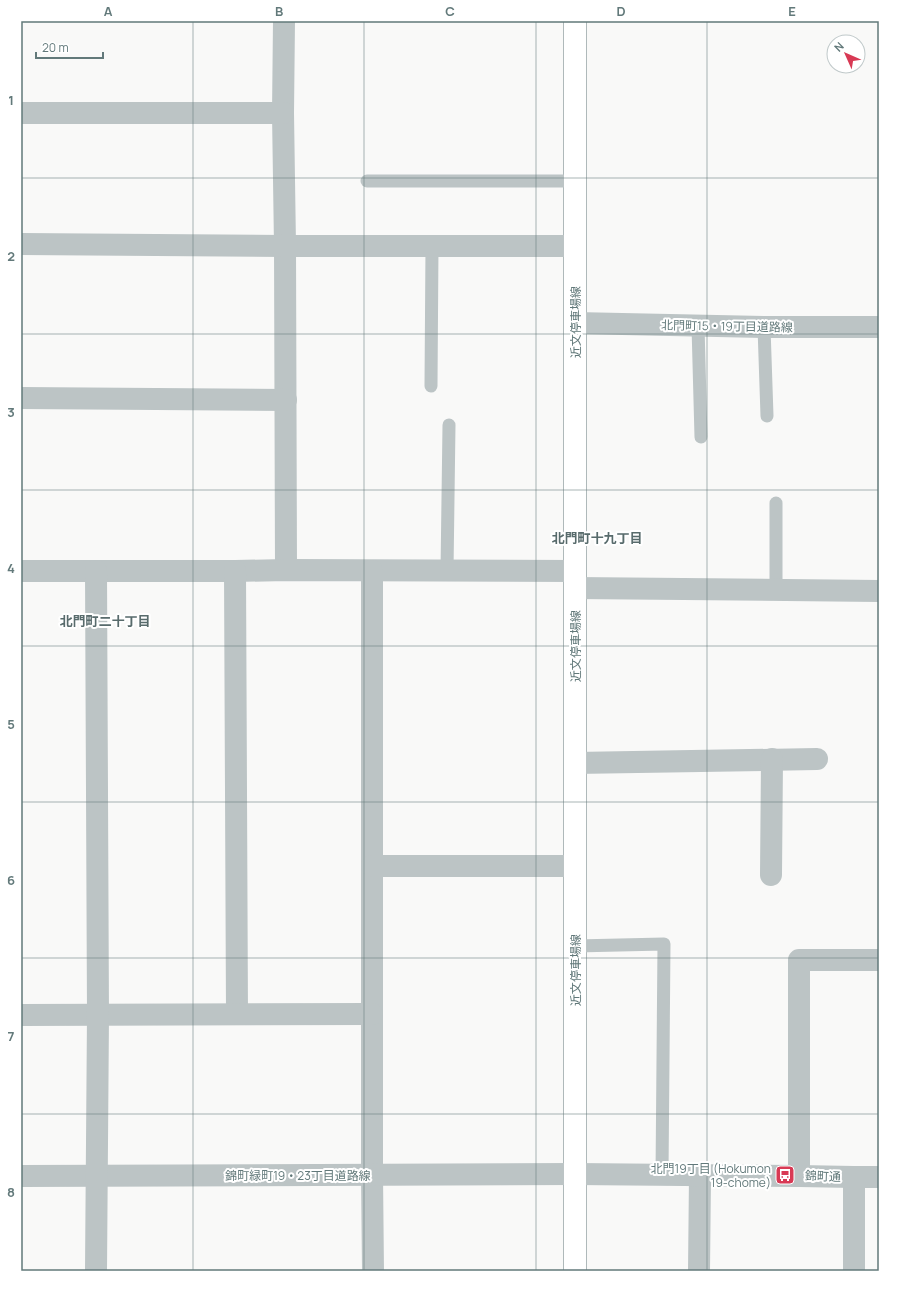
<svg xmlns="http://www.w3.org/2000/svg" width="900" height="1292" font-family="Manrope,'Noto Sans JP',sans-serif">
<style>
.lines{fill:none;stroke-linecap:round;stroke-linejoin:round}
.secondary-casing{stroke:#afb9ba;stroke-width:24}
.service{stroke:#bcc4c5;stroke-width:13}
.minor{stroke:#bcc4c5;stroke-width:22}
.tertiary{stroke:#bcc4c5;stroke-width:22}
.secondary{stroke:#fff;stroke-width:22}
.grid{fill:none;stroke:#62797a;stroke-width:1;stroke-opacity:0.55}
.labels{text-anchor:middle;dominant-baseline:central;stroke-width:4;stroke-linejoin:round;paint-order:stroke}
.street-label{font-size:12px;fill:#62797a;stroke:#fff}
.poi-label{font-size:12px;fill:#62797a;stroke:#fff;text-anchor:end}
.neighbourhood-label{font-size:13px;font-weight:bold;fill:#586b6c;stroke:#fff}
.neatline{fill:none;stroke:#62797a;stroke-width:1.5}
.grid-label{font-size:13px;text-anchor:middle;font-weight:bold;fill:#62797a}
</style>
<rect width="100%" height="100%" fill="#f9f9f8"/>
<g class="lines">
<defs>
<polyline id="secondary" points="575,21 575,1271"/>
</defs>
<!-- secondary casing -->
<use href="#secondary" class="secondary-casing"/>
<!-- service -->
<g class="service">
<polyline points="367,181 575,181"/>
<polyline points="698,326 701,437"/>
<polyline points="764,327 767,416"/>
<polyline points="431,386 432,246"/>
<polyline points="776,503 776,590"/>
<polyline points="447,571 449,425"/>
<polyline points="575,946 664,944 662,1175"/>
</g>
<!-- minor -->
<g class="minor">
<polyline points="284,21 283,113 285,246 286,570"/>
<polyline points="21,113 283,113"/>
<polyline points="21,244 285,246 575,246"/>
<polyline points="575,323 764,327 879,327"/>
<polyline points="21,398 286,400"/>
<polyline points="21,571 235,571 286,570 575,571"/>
<polyline points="235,571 237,1014"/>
<polyline points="372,571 372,1175 373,1271"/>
<polyline points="575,588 879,591"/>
<polyline points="575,763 817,759"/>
<polyline points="372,866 575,866"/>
<polyline points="771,875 772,759"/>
<polyline points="21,1015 372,1014"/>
<polyline points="21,1176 575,1174"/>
<polyline points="799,1176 799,960 879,960"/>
<polyline points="96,1271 98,1015 96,571"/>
<polyline points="699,1271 700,1175"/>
<polyline points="854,1271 854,1177"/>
</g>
<!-- tertiary -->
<polyline class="tertiary" points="575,1174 799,1176 854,1177 879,1177"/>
<!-- secondary -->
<use href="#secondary" class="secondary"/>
</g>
<!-- grid -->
<path class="grid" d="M193,21V1271M364,21V1271M536,21V1271M707,21V1271M21,178H879M21,334H879M21,490H879M21,646H879M21,802H879M21,958H879M21,1114H879"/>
<!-- icons -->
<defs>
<symbol id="bus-square" viewBox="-11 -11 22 22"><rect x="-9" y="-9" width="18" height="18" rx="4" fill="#d83954" stroke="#fff"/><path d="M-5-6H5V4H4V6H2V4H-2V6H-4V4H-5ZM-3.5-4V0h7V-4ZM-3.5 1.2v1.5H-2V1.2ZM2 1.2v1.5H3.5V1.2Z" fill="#fff"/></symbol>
</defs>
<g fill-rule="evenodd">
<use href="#bus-square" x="774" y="1164" width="22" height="22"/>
</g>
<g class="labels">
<!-- street labels -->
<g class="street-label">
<text transform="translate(575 322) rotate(-90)">近文停車場線</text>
<text transform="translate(727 326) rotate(1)">北門町15・19丁目道路線</text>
<text transform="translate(575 646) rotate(-90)">近文停車場線</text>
<text transform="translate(575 970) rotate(-90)">近文停車場線</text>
<text x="298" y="1175">錦町緑町19・23丁目道路線</text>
<text transform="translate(823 1176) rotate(2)">錦町通</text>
</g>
<!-- poi labels -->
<g class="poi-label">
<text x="771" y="1168">北門19丁目 (Hokumon<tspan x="771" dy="14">19-chome)</tspan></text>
</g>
<!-- neighbourhood labels -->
<g class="neighbourhood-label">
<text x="597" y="538">北門町十九丁目</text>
<text x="105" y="621">北門町二十丁目</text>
</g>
</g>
<!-- border -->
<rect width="900" height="1292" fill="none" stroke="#ffffff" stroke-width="44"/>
<!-- north arrow -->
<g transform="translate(846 54) rotate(315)"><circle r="19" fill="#ffffff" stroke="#c0c9ca"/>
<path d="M0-3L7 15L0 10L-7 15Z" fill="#d83954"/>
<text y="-6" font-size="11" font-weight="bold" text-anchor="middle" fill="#62797a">N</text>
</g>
<!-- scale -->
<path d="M36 52v6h67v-6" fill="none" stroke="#62797a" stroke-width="2"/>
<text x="42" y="52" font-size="12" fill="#62797a" stroke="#ffffff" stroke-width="3" paint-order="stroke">20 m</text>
<rect x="22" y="22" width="856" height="1248" class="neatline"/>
<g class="grid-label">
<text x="108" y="16">A</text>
<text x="279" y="16">B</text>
<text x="450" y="16">C</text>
<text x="621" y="16">D</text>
<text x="792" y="16">E</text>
<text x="11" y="105">1</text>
<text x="11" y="261">2</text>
<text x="11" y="417">3</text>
<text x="11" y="573">4</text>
<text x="11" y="729">5</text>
<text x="11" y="885">6</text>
<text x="11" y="1041">7</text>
<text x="11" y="1197">8</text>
</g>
</svg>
